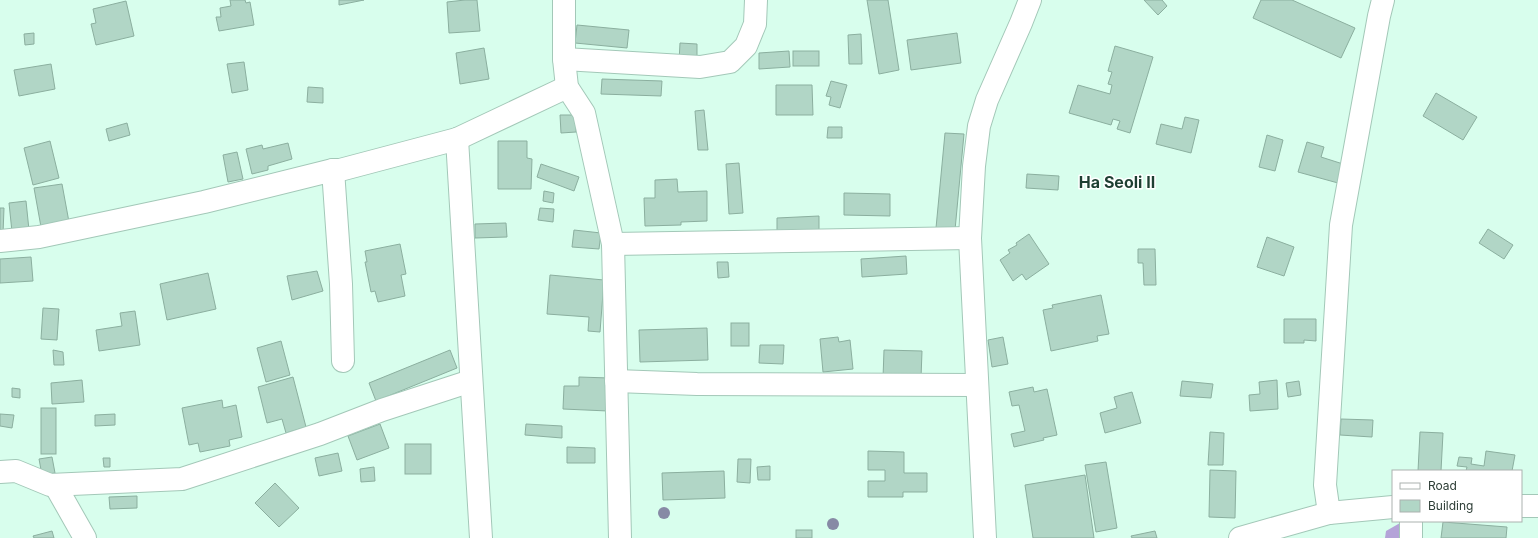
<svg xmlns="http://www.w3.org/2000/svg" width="1538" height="538" font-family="Inter,sans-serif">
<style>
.forest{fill:#b4a3d8}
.building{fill:#b1d6c6;stroke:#8baf9f}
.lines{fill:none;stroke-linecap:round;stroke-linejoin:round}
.minor-casing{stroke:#a3c8b8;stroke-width:24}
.minor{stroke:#fff;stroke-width:22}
.tree{fill:#878aa5}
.labels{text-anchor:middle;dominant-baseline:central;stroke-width:3;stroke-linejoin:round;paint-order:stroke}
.district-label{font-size:16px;font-weight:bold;fill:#1e3f32;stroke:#fff}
</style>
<rect width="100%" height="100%" fill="#d8feed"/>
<!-- forest -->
<polygon class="forest" points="1400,523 1406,531 1407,538 1385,538 1386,531"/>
<!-- building -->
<g class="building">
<polygon points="230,0 245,0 246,3 250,2 254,25 219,31 216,17 221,17 220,8 231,6"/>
<polygon points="339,0 364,0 339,5"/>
<polygon points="465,0 477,0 480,31 449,33 447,2"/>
<polygon points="867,0 888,0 899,70 879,74"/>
<polygon points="1144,0 1162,0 1167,6 1158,15"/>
<polygon points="1261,0 1292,0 1355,28 1341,58 1253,18"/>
<polygon points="126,1 134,36 96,45 91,24 96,23 93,9"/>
<polygon points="577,25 629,30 627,48 575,43"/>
<polygon points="34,33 34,44 25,45 24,34"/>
<polygon points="957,33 961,63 911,70 907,40"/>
<polygon points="861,34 862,64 849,64 848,35"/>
<polygon points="680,43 697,44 697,62 679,62"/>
<polygon points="1115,46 1153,57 1130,133 1117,129 1120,121 1113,119 1111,125 1069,113 1078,85 1110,94 1112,85 1108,84 1112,72 1108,71"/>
<polygon points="484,48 489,79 460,84 456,53"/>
<polygon points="789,51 790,67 759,69 759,53"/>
<rect x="793" y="51" width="26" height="15"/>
<polygon points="244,62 248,90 232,93 227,64"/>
<polygon points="51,64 55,89 19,96 14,70"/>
<polygon points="602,79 662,81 661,96 601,94"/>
<polygon points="831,81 847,85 840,108 829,105 831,97 826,96"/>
<polygon points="776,85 812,85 813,115 776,115"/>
<polygon points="308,87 323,88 323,103 307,102"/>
<polygon points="1436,93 1477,117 1463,140 1423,116"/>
<polygon points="704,110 708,150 698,150 695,111"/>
<polygon points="560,115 576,115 576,132 561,133"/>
<polygon points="1185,117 1199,120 1191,153 1156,144 1161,124 1182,129"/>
<polygon points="127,123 130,135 109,141 106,129"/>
<polygon points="828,127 842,127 842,138 827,138"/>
<polygon points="945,133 964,134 955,230 936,228"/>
<polygon points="1267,135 1283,140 1275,171 1259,167"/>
<polygon points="50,141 59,178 33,185 24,148"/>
<polygon points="498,141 527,141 527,158 532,159 531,189 498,189"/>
<polygon points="1307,142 1324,147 1321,157 1343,164 1338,183 1298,172"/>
<polygon points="288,143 292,159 268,166 268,170 252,174 246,149 262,145 263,149"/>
<polygon points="237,152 243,179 228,182 223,155"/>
<polygon points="739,163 743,213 729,214 726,164"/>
<polygon points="541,164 579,177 574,191 537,177"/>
<polygon points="1027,174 1059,176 1058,190 1026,188"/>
<polygon points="677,179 678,192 707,191 707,221 681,222 681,225 645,226 644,198 655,198 655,180"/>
<polygon points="62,184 69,222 41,227 34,188"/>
<polygon points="544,191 554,193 553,203 543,201"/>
<polygon points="844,193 890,194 890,216 844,215"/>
<polygon points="26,201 29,230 12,232 9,203"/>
<polygon points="0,208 4,208 3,234 0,234"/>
<polygon points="540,208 554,209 553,222 538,220"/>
<polygon points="819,216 819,230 777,232 777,218"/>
<polygon points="506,223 507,237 475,238 475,224"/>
<polygon points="1488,229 1513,245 1504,259 1479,243"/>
<polygon points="574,230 601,233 599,249 572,247"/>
<polygon points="1029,234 1049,264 1026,280 1022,274 1013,281 1000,260 1010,253 1008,250 1017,245 1016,243"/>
<polygon points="1267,237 1294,247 1284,276 1257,267"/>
<polygon points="400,244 406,274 401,275 405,296 378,302 375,291 371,292 365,262 367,262 365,251"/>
<polygon points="1138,249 1155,249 1156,285 1144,285 1143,263 1138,263"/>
<polygon points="906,256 907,274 862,277 861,259"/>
<polygon points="31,257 33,281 0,283 0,259"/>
<polygon points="717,262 728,262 729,277 718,278"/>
<polygon points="317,271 323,291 292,300 287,276"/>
<polygon points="208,273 216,309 167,320 160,284"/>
<polygon points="550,275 604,280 600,332 588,331 589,317 547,314"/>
<polygon points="1101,295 1109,334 1097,336 1098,341 1051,351 1043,310 1053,308 1052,305"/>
<polygon points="43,308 59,309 57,340 41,339"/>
<polygon points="135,311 140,345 99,351 96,330 122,326 120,313"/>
<polygon points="1284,319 1316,319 1316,341 1304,340 1304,343 1284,343"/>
<rect x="731" y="323" width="18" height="23"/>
<polygon points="707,328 708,360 640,362 639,330"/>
<polygon points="838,337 839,342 850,340 853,369 823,372 820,339"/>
<polygon points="1003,337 1008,364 992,367 988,340"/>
<polygon points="281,341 290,375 266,382 257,348"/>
<polygon points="760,345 784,345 783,364 759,363"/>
<polygon points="53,350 63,352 64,365 54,365"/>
<polygon points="450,350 457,368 376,401 369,383"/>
<polygon points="884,350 922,351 921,378 883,378"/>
<polygon points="293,377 306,427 286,433 282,419 267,423 258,387"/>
<polygon points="579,377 609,378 608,411 563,409 564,386 579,386"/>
<polygon points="82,380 84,402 52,404 51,383"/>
<polygon points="1277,380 1278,409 1250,411 1249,395 1260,394 1259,382"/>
<polygon points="1182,381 1213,384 1211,398 1180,396"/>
<polygon points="1299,381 1301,395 1288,397 1286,383"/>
<polygon points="1033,387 1034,392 1047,389 1057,435 1043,438 1044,440 1014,447 1011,434 1025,431 1019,405 1012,406 1009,392"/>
<polygon points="12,388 20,389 20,398 12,397"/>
<polygon points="1132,392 1141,423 1105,433 1100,413 1117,408 1114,397"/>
<polygon points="222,400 223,408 236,405 242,437 229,440 230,446 200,452 198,443 189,445 182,408"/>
<rect x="41" y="408" width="15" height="46"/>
<polygon points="0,414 14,415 12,428 0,426"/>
<polygon points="115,414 115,425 95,426 95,415"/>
<polygon points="1341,419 1373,420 1372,437 1340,435"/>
<polygon points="380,424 389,448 357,460 348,436"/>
<polygon points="526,424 562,426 562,438 525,435"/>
<polygon points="1210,432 1224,433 1223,465 1208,465"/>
<polygon points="1420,432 1443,433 1441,471 1418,471"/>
<rect x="405" y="444" width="26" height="30"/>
<polygon points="567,447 595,448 595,463 567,463"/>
<polygon points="868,451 904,452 904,473 927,473 927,492 903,492 903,497 868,497 868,481 885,481 885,470 868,470"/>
<polygon points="1486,451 1515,455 1512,471 1466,471 1467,467 1457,466 1459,457 1472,458 1471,464 1484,466"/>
<polygon points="338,453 342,471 319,476 315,458"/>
<polygon points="52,457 55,473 42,475 39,459"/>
<polygon points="103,458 110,458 110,467 104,467"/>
<polygon points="738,459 751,459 750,483 737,482"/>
<polygon points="1106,462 1117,528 1096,532 1085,465"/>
<polygon points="770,466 770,480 758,480 757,467"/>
<polygon points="374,467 375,481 361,482 360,469"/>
<polygon points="1210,470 1236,471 1235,518 1209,517"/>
<polygon points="724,471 725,498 663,500 662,473"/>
<polygon points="1085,475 1094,538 1033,538 1025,485"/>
<polygon points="275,483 299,508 279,527 255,503"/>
<polygon points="137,496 137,508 110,509 109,497"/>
<polygon points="1443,522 1507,527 1506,538 1441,538"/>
<rect x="796" y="530" width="16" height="8"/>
<polygon points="52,531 54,538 34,538 33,536"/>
<polygon points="1155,531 1157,538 1132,538 1131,536"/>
</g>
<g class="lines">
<defs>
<g id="minor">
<polyline points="564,0 564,59 567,87 584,113 613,244 620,538"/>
<polyline points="564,59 700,67 730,62 746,46 755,24 756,0"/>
<polyline points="457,139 481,538"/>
<polyline points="333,170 341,284 343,361"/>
<polyline points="0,241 39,237 204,202 333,170 340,170 457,139 567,87"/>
<polyline points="613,244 970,238"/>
<polyline points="616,381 697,384 977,385"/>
<polyline points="0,472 16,471 50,485 182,479 320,434 382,410 471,381"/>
<polyline points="55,485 85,538"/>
<polyline points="1521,506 1538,506"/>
<polyline points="1329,513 1325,485 1341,225 1379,16 1383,0"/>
<polyline points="985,538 970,238 974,166 979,126 987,100 1021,23 1030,0"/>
<polyline points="1240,538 1329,513 1393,507"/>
<polyline points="1411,538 1411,521"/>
</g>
</defs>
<!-- minor casing -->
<use href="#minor" class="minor-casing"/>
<!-- minor -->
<use href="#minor" class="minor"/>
</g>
<!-- trees -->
<g class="tree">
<circle cx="664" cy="513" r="6"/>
<circle cx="833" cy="524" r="6"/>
</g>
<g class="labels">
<!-- district labels -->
<g class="district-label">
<text x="1117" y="182">Ha Seoli II</text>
</g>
</g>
<!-- legend -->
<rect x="1392" y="470" width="130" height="52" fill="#ffffff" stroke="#abb2af"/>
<rect x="1400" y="483" width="20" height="6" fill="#ffffff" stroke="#abb2af"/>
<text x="1428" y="490" font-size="12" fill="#2e3e37">Road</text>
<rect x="1400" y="500" width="20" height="12" fill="#b1d6c6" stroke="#abb2af"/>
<text x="1428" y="510" font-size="12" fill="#2e3e37">Building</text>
</svg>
